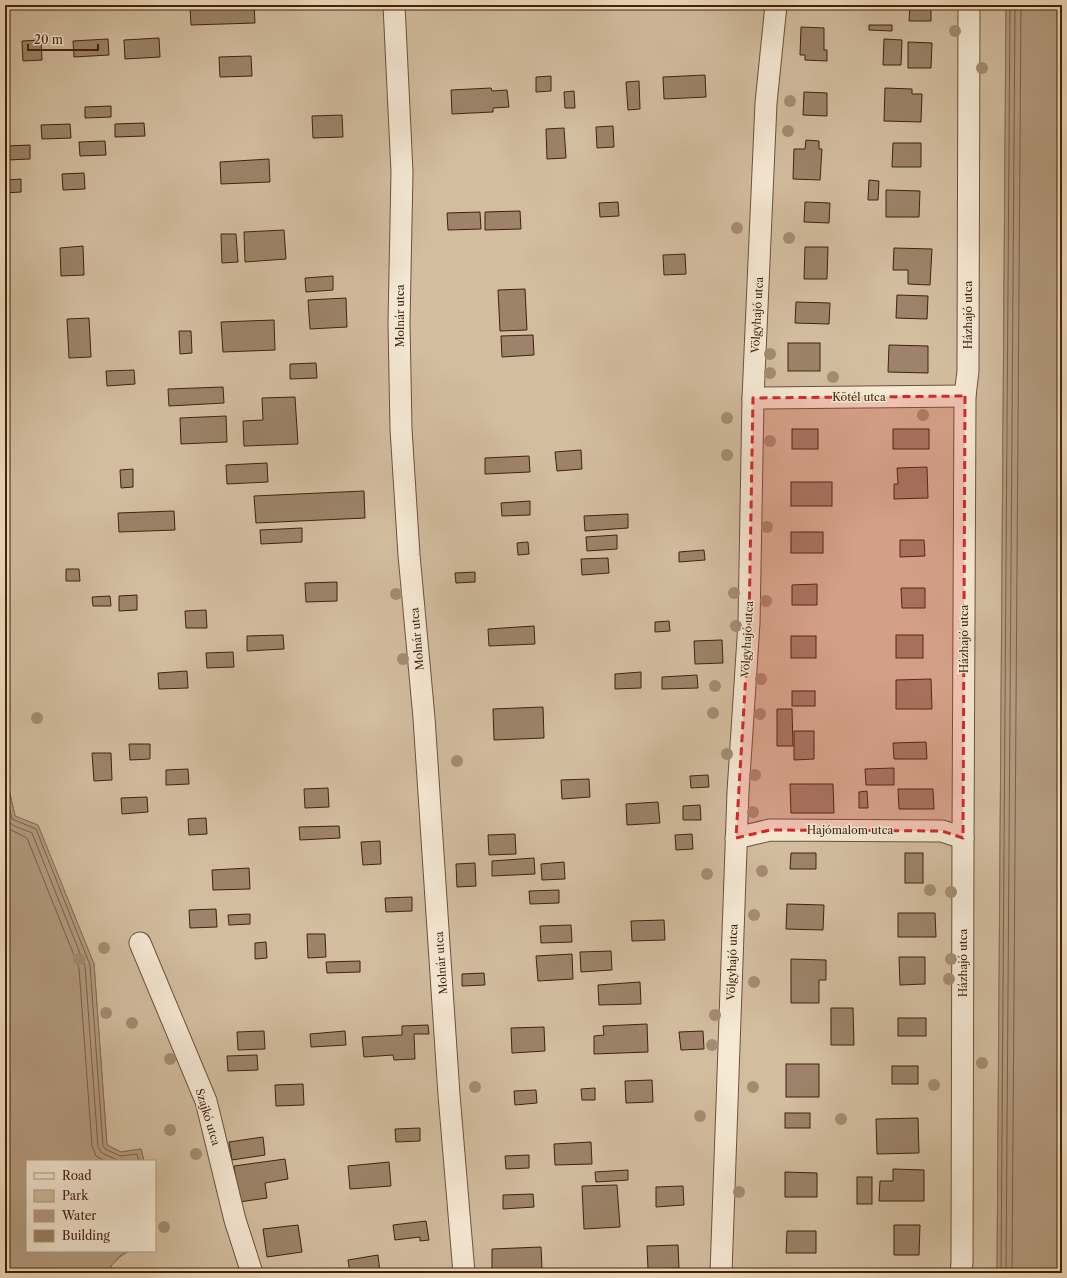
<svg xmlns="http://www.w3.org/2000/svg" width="1067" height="1278" font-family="'Libre Caslon Text',serif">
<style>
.green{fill:#d2bd9f;stroke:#8a7056}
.water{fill:#b59d82;stroke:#876c54}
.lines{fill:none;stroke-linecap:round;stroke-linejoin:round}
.shore{stroke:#7c6048;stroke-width:1}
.building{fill:#9c8369;stroke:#42220e}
.minor-casing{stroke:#6e513a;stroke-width:23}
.minor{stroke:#f5e9d4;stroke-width:21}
.tree{fill:#a48c71}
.marked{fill:#d62828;fill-opacity:0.2;stroke:#d62828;stroke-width:3;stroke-dasharray:8 5;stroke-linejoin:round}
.labels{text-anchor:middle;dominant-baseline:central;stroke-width:3;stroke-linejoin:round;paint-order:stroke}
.street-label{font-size:11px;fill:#42220e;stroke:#f5e9d4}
</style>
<rect width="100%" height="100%" fill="#f0ddbd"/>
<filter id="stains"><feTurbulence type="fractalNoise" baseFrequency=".005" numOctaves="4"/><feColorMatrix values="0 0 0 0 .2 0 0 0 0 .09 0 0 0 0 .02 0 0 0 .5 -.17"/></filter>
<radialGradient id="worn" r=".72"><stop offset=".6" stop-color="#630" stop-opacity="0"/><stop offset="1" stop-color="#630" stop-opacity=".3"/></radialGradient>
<!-- green -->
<path class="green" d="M5,5H1006L997,1273H110L111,1266C128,1247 131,1251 155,1251V1161H144L141,1149L121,1152L107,1145L94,964L38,826L15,816L7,781H5Z"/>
<!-- water -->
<g class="water">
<polygon points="1006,5 1062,5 1062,1273 997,1273"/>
<polygon points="5,781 7,781 15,816 38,825 94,964 107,1145 121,1152 141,1149 144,1161 27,1161 27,1251 129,1251 121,1255 111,1266 110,1273 5,1273"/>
</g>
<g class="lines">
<!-- shore -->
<g class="shore">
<polyline points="5,790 12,819 36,829 90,965 103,1146 105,1149 120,1156 137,1154 139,1161"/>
<path d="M5,813C8,828 20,827 32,833L85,966L98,1147L102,1153L119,1161"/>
<polyline points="5,827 27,838 79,968 92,1146 96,1156 105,1161"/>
<polyline points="1001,1273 1010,5"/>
<polyline points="1006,1273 1015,5"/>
<polyline points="1012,1273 1021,5"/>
</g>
</g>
<!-- building -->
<g class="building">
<polygon points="254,5 255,23 191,25 190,7"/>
<polygon points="910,5 931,5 931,21 909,21"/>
<polygon points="869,25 892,25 892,31 869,30"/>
<polygon points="801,27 824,28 824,50 827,50 827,61 805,60 805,55 800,55"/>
<polygon points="159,38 160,57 125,59 124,40"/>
<polygon points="108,39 109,55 74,57 73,41"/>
<polygon points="884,39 902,40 901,65 883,65"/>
<polygon points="41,40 42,60 23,61 22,41"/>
<polygon points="908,42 932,43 931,68 908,68"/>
<polygon points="251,56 252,76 220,77 219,57"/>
<polygon points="705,75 706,97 664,99 663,77"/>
<polygon points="551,76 551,91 536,92 536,77"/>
<polygon points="639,81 640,109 628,110 626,82"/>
<polygon points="491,88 492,91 507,90 509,107 493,108 493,112 452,114 451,90"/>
<polygon points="885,88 912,89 912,94 922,94 921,122 884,121"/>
<polygon points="574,91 575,108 565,108 564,92"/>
<polygon points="804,92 827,93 827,116 803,115"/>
<polygon points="111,106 111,117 85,118 85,107"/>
<polygon points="342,115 343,137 313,138 312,116"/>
<polygon points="144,123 145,136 115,137 115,124"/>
<polygon points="70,124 71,138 42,139 41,125"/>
<polygon points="613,126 614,147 597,148 596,127"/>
<polygon points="564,128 566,158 547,159 546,129"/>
<polygon points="806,140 819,141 819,149 822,149 820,180 793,179 794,149 805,149"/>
<polygon points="105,141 106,155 80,156 79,142"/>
<polygon points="893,143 921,143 921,167 892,167"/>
<polygon points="30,145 30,159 7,160 6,146"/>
<polygon points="269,159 270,182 221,184 220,162"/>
<polygon points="84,173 85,189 63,190 62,174"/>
<polygon points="21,179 21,192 5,193 5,180"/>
<polygon points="869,180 879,181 878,200 868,200"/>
<polygon points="886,190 920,191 919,217 886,217"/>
<polygon points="618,202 619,216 600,217 599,203"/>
<polygon points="805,202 830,203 829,223 804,222"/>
<polygon points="520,211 521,229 485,230 485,212"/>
<polygon points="480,212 481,229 448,230 447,213"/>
<polygon points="284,230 286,259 245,262 244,232"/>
<polygon points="221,234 236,234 238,262 222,263"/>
<polygon points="83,246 84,275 61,276 60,248"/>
<polygon points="805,247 828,247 827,279 804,279"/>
<polygon points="894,248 932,249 930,285 908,284 908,270 893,270"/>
<polygon points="685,254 686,274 664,275 663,255"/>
<polygon points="333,276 333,290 306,292 305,278"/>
<polygon points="525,289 527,330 500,331 498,290"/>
<polygon points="897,295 928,296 927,319 896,318"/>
<polygon points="346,298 347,327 310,329 308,300"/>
<polygon points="796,302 830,303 829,324 795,323"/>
<polygon points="89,318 91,357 69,358 67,319"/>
<polygon points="274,320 275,350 223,352 221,322"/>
<polygon points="179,331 191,331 192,353 180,354"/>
<polygon points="533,335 534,355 502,357 501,336"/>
<rect x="788" y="343" width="32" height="28"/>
<polygon points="889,345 928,346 928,373 888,372"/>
<polygon points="316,363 317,378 290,379 290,364"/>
<polygon points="134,370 135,384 107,386 106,371"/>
<polygon points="223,387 224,403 169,406 168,389"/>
<polygon points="295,397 298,444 244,446 243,421 263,420 262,398"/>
<polygon points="226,416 227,442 181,444 180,418"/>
<rect x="792" y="429" width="26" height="20"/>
<rect x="893" y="429" width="36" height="20"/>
<polygon points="581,450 582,469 557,471 555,452"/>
<polygon points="529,456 530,472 485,474 485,458"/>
<polygon points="267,463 268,482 227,484 226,465"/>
<polygon points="927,467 928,498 894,499 894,484 898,484 897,468"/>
<polygon points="133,469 133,487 121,488 120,470"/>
<rect x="791" y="482" width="41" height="24"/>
<polygon points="364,491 365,518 256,523 254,496"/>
<polygon points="530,501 530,515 502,516 501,503"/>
<polygon points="174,511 175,530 119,532 118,513"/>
<polygon points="628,514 628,528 585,531 584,516"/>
<polygon points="302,528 302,542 261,544 260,530"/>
<rect x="791" y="532" width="32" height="21"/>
<polygon points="617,535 617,549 587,551 586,537"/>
<polygon points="900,540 924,540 925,556 900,557"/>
<polygon points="528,542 529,554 518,555 517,543"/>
<polygon points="704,550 705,560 679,562 679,552"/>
<polygon points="608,558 609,573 582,575 581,559"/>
<polygon points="66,569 79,569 80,581 66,581"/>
<polygon points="475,572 475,582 456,583 455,573"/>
<polygon points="337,582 337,601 306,602 305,583"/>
<polygon points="817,584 817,605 792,605 792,585"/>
<polygon points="901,588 925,588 925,608 902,608"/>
<polygon points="137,595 137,610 119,611 119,596"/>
<polygon points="110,596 111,606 93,606 92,597"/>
<polygon points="206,610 207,628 186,628 185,611"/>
<polygon points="669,621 670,631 655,632 655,622"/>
<polygon points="534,626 535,644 489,646 488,629"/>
<polygon points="283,635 284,649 247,651 247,636"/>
<rect x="896" y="635" width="27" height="23"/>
<rect x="791" y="636" width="25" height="22"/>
<polygon points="722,640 723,663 695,664 694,641"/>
<polygon points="233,652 234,667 207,668 206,653"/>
<polygon points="187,671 188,688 159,689 158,673"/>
<polygon points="641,672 641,688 615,689 615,674"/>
<polygon points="697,675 698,688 662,689 662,677"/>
<polygon points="931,679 932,709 896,709 896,680"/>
<rect x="792" y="691" width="23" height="15"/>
<polygon points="543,707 544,738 494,740 493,709"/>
<polygon points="777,709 792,709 793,746 777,746"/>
<polygon points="794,731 814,731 814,759 794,760"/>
<polygon points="926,742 927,759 894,759 893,743"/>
<polygon points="129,744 150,744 150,759 130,760"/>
<polygon points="92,753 111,753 112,780 94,781"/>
<polygon points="894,768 894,785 866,785 865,769"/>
<polygon points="188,769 189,784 166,785 166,770"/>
<polygon points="708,775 709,787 691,788 690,776"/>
<polygon points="589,779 590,797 562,799 561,780"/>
<polygon points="790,784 833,784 834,813 791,813"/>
<polygon points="328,788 329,807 305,808 304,789"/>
<polygon points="898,789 933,789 934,809 899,809"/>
<polygon points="867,791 868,808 859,808 859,792"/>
<polygon points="147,797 148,812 122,814 121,798"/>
<polygon points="658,802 660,823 627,825 626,804"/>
<polygon points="700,805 701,820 683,820 683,806"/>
<polygon points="206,818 207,834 189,835 188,819"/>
<polygon points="339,826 340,838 300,840 299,827"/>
<polygon points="515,834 516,854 489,855 488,835"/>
<polygon points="692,834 693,849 676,850 675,835"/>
<polygon points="380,841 381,864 363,865 361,842"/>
<polygon points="791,853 816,853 816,869 790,869"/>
<rect x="905" y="853" width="18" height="30"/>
<polygon points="534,858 535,874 492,876 492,861"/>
<polygon points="564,862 565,879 542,880 541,864"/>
<polygon points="475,863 476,886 457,887 456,864"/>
<polygon points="249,868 250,889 213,890 212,870"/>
<polygon points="559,890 559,903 530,904 529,891"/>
<polygon points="412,897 412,911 386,912 385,898"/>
<polygon points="787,904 824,905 823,930 786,929"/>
<polygon points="216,909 217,927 190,928 189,910"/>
<polygon points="898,913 935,913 936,937 898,937"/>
<polygon points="250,914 250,924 229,925 228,915"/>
<polygon points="664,920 665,940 632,941 631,921"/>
<polygon points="571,925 572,942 541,943 540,926"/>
<polygon points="307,934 325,934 326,957 308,958"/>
<polygon points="266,942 267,958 255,959 255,943"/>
<polygon points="611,951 612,970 581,972 580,952"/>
<polygon points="572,954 573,979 538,981 536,956"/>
<polygon points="899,957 925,957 925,984 900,985"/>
<polygon points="791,959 826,960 826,980 819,980 819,1003 791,1003"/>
<polygon points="360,961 360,972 327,973 326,962"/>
<polygon points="484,973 485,985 462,986 462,974"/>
<polygon points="640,982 641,1004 599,1005 598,985"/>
<polygon points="831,1008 853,1008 854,1045 831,1045"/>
<rect x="898" y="1018" width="28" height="18"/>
<polygon points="647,1024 648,1052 594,1054 594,1036 604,1035 603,1026"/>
<polygon points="428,1025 429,1034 414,1034 415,1059 394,1060 393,1055 364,1057 362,1037 402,1035 402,1026"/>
<polygon points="544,1027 545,1051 512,1053 511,1028"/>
<polygon points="264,1031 265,1049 238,1050 237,1032"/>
<polygon points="345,1031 346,1045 311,1047 310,1034"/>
<polygon points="703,1031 704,1049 681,1050 679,1032"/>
<polygon points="257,1055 258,1070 228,1071 227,1056"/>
<rect x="786" y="1064" width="33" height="33"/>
<rect x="892" y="1066" width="26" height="18"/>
<polygon points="652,1080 653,1102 626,1103 625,1081"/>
<polygon points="303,1084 304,1105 276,1106 275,1085"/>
<polygon points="595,1088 595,1100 582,1100 581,1089"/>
<polygon points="536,1090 537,1103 515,1105 514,1091"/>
<rect x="785" y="1113" width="25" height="15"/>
<polygon points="918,1118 919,1153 877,1154 876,1119"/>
<polygon points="420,1128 420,1141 396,1142 395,1129"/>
<polygon points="263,1137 265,1155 232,1160 229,1142"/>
<polygon points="591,1142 592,1164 555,1165 554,1144"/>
<polygon points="529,1155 529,1168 506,1169 505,1156"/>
<polygon points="285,1159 288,1179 265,1183 267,1198 239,1202 234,1166"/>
<polygon points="389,1162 391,1186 350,1189 348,1166"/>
<polygon points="893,1169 924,1170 924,1201 879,1201 880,1181 893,1181"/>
<polygon points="628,1170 628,1180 596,1182 595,1172"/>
<polygon points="785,1172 817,1173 817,1197 785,1197"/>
<rect x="857" y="1177" width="15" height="27"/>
<polygon points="617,1185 620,1227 584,1229 582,1186"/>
<polygon points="683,1186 684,1205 656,1207 656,1187"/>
<polygon points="533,1194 534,1207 503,1209 503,1195"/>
<polygon points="426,1221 429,1240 420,1241 420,1237 395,1240 393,1225"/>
<polygon points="298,1225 302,1252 267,1257 263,1229"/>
<polygon points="894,1225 920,1225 919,1255 894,1255"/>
<polygon points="787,1231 816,1231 816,1253 786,1253"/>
<polygon points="678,1245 679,1268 648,1269 647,1246"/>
<polygon points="541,1247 542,1269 492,1270 492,1249"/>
<polygon points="378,1255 380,1273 350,1273 348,1260"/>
</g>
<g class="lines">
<defs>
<g id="minor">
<polyline points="394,5 402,172 399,323 401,429 409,555 424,718 449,1095 464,1273"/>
<polyline points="753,398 965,396"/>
<polyline points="736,838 770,830 942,831 963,838"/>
<polyline points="140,943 206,1101 235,1220 252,1273"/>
<polyline points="721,1273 738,792 749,623 753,398 766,103 776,5"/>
<polyline points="961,1273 962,1262 963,838 965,396 968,371 969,5"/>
</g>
</defs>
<!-- minor casing -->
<use href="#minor" class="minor-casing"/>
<!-- minor -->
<use href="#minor" class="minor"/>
</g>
<!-- trees -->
<g class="tree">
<circle cx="955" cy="31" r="6"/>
<circle cx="982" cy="68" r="6"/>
<circle cx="790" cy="101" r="6"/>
<circle cx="788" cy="131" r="6"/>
<circle cx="737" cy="228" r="6"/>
<circle cx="789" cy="238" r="6"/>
<circle cx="770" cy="354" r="6"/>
<circle cx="770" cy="373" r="6"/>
<circle cx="833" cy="377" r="6"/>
<circle cx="923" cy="415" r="6"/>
<circle cx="727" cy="418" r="6"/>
<circle cx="770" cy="441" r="6"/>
<circle cx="727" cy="455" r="6"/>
<circle cx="767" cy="527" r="6"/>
<circle cx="734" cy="593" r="6"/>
<circle cx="396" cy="594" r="6"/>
<circle cx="766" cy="601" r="6"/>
<circle cx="736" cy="626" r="6"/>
<circle cx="403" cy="659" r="6"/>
<circle cx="761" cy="679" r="6"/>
<circle cx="715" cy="686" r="6"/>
<circle cx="713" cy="713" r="6"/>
<circle cx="760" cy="714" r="6"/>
<circle cx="37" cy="718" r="6"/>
<circle cx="727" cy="754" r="6"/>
<circle cx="457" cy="761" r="6"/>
<circle cx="755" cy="775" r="6"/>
<circle cx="753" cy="812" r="6"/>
<circle cx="762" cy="871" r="6"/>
<circle cx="707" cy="874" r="6"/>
<circle cx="930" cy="890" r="6"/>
<circle cx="951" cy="892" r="6"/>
<circle cx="754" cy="915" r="6"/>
<circle cx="104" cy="948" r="6"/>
<circle cx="79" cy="959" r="6"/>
<circle cx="951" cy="959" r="6"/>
<circle cx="949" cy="979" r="6"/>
<circle cx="754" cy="982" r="6"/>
<circle cx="106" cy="1013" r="6"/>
<circle cx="715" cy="1015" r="6"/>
<circle cx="132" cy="1023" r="6"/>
<circle cx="712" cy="1045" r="6"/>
<circle cx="170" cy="1059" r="6"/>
<circle cx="982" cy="1063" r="6"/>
<circle cx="934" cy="1085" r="6"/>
<circle cx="475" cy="1087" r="6"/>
<circle cx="753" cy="1087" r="6"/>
<circle cx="700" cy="1116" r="6"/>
<circle cx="841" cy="1119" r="6"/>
<circle cx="170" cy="1130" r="6"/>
<circle cx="196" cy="1154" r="6"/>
<circle cx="739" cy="1192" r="6"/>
<circle cx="164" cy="1227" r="6"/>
</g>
<!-- marked area -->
<path class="marked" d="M965,396L963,838L942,831L770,830L736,838L749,623L753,398Z"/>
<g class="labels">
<!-- street labels -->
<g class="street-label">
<text transform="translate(757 315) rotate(-87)">Völgyhajó utca</text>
<text transform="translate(968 315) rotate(-90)">Házhajó utca</text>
<text transform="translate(400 316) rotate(-90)">Molnár utca</text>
<text x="859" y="397">Kötél utca</text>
<text transform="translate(417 639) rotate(-95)">Molnár utca</text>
<text transform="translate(747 639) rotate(-87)">Völgyhajó utca</text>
<text transform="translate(964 639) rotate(-90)">Házhajó utca</text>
<text x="850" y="830">Hajómalom utca</text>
<text transform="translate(732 962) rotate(-88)">Völgyhajó utca</text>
<text transform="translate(441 963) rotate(-94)">Molnár utca</text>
<text transform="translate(963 963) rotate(-90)">Házhajó utca</text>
<text transform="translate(208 1117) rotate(73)">Szajkó utca</text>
</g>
</g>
<!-- margin -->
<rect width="1067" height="1278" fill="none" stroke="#f0ddbd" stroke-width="20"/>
<rect x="6" y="6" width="1055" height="1266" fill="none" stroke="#42220e" stroke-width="2"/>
<rect x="10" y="10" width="1047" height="1258" fill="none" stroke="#42220e"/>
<!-- legend -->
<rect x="26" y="1160" width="130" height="92" fill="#f5e9d4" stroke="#ad9985"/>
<rect x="34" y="1173" width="20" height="6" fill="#f5e9d4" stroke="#ad9985"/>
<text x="62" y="1180" font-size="12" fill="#42220e">Road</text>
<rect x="34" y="1190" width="20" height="12" fill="#d2bd9f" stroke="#ad9985"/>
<text x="62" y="1200" font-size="12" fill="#42220e">Park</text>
<rect x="34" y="1210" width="20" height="12" fill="#b59d82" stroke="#ad9985"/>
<text x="62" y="1220" font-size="12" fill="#42220e">Water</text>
<rect x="34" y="1230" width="20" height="12" fill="#9c8369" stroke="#ad9985"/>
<text x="62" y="1240" font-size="12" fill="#42220e">Building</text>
<!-- scale -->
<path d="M28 44v6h70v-6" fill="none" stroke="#42220e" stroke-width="2"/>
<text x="34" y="44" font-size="12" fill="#42220e" stroke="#f5e9d4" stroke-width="3" paint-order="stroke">20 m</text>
<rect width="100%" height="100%" filter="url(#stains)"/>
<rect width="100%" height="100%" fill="url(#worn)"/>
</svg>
